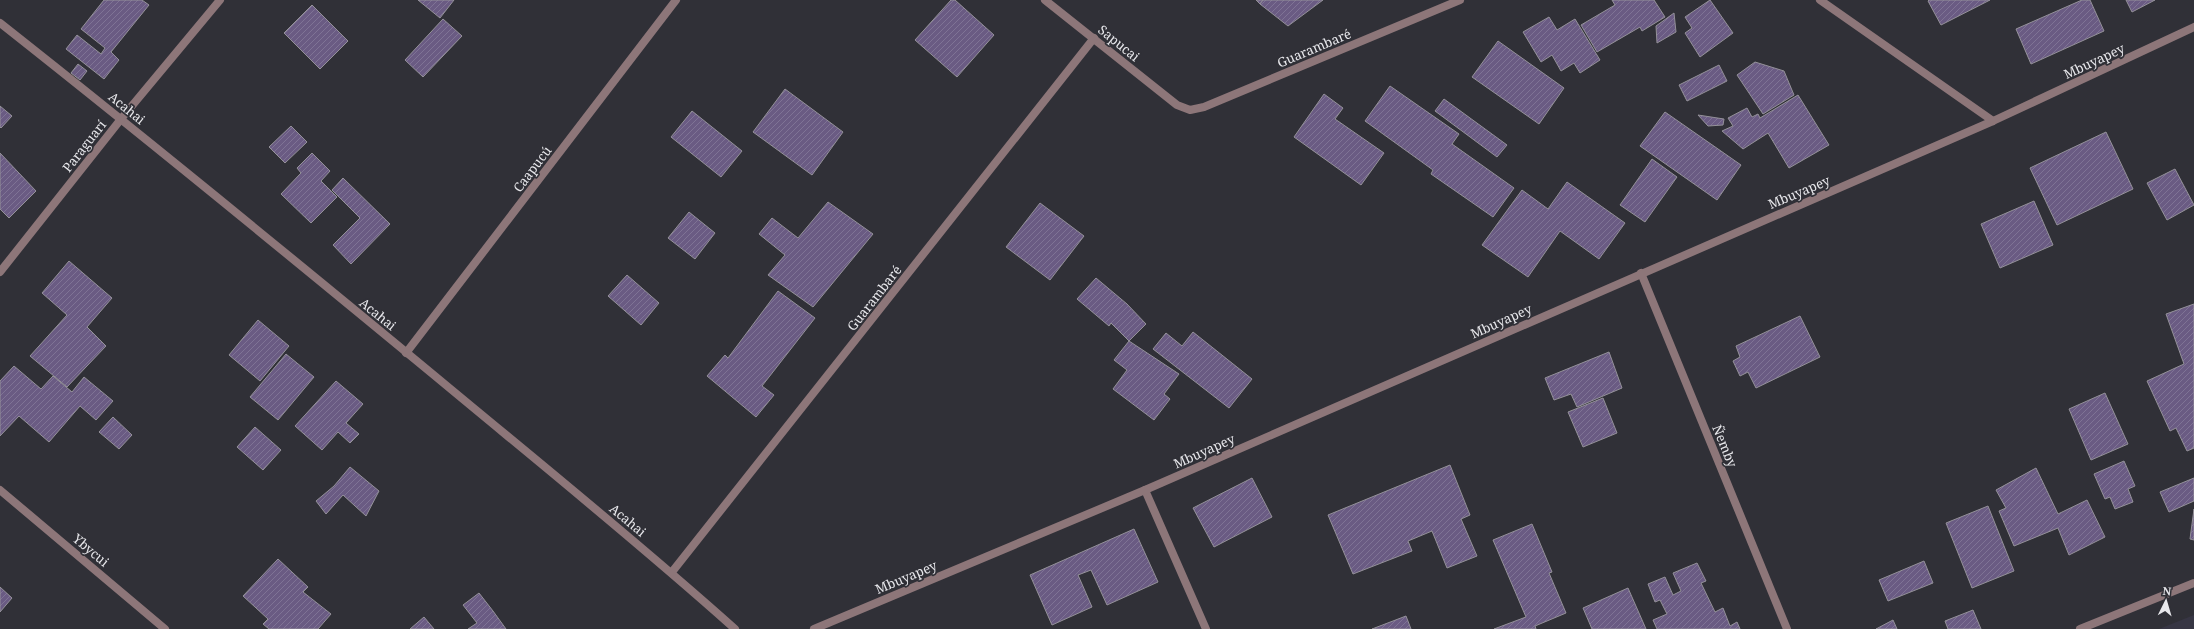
<svg xmlns="http://www.w3.org/2000/svg" width="2194" height="629" font-family="'Noto Serif',serif">
<style>
.built{fill:#373644}
.building{fill:url(#building-hatch);stroke:#949199}
.lines{fill:none;stroke-linecap:round;stroke-linejoin:round}
.minor{stroke:#8d7679;stroke-width:8}
.tertiary{stroke:#8d7679;stroke-width:8}
.labels{text-anchor:middle;dominant-baseline:central;stroke-width:3.5;stroke-linejoin:round;paint-order:stroke}
.street-label{font-size:13px;fill:#e8e8ec;stroke:#303037}
</style>
<defs>
<pattern id="building-hatch" width="6" height="6" patternUnits="userSpaceOnUse"><rect width="6" height="6" fill="#6a5b83"/><path d="M-1 1l2-2M0 6l6-6M5 7l2-2" fill="none" stroke="#7f7395"/></pattern>
</defs>
<rect width="100%" height="100%" fill="#303037"/>
<!-- built -->
<polygon class="built" points="2194,615 2194,629 2159,629"/>
<!-- building -->
<g class="building">
<polygon points="104,0 142,0 149,5 111,52 119,60 104,79 66,49 77,35 101,54 105,48 81,29"/>
<polygon points="418,0 454,0 440,18"/>
<polygon points="951,0 955,0 994,35 957,77 915,40"/>
<polygon points="1256,0 1263,0 1260,4"/>
<polygon points="1263,0 1323,0 1288,26 1260,4"/>
<polygon points="1612,0 1654,0 1665,17 1642,31 1640,27 1597,52 1581,25 1615,5"/>
<polygon points="1710,0 1733,33 1700,57 1685,33 1692,28 1685,17"/>
<polygon points="1990,0 1941,25 1928,1 1929,0"/>
<polygon points="2082,0 2090,0 2104,31 2031,64 2016,29"/>
<polygon points="2126,0 2155,0 2132,12"/>
<polygon points="312,5 348,41 320,69 284,33"/>
<polygon points="1674,13 1676,32 1657,43 1656,26"/>
<polygon points="1549,17 1557,30 1575,19 1600,60 1580,73 1574,63 1561,71 1552,55 1541,62 1523,32"/>
<polygon points="443,19 462,36 423,77 405,60"/>
<polygon points="1498,41 1564,88 1539,124 1472,77"/>
<polygon points="1755,62 1784,71 1794,95 1763,114 1737,75"/>
<polygon points="78,64 87,71 80,80 71,73"/>
<polygon points="1719,65 1727,81 1687,101 1679,85"/>
<polygon points="1390,86 1459,134 1452,144 1514,188 1493,217 1431,174 1433,170 1365,121"/>
<polygon points="785,89 843,132 812,175 753,132"/>
<polygon points="1324,94 1343,108 1335,119 1384,153 1361,185 1294,137"/>
<polygon points="1798,95 1829,145 1789,168 1768,133 1743,149 1722,131 1733,126 1728,118 1747,108 1752,117 1758,114 1760,118"/>
<polygon points="1444,99 1507,145 1497,157 1435,111"/>
<polygon points="0,106 12,116 1,128 0,127"/>
<polygon points="692,111 742,151 721,177 671,137"/>
<polygon points="1665,112 1741,165 1717,200 1640,146"/>
<polygon points="1698,115 1724,119 1723,125 1708,126"/>
<polygon points="291,126 307,142 285,163 269,147"/>
<polygon points="2106,132 2133,189 2057,225 2030,168"/>
<polygon points="0,153 36,191 9,218 0,209"/>
<polygon points="312,153 330,171 321,181 337,197 311,223 281,194 301,173 297,168"/>
<polygon points="1652,159 1677,177 1645,222 1620,205"/>
<polygon points="2175,169 2194,205 2167,220 2147,183"/>
<polygon points="343,178 390,224 351,264 333,245 360,218 332,190"/>
<polygon points="1567,182 1625,223 1599,259 1560,231 1528,277 1482,245 1522,190 1548,209"/>
<polygon points="2034,201 2053,245 2000,268 1981,224"/>
<polygon points="828,202 873,234 813,307 768,275 785,255 759,234 772,218 798,238"/>
<polygon points="1040,203 1084,236 1050,280 1006,247"/>
<polygon points="689,212 715,233 695,259 668,238"/>
<polygon points="69,261 112,298 87,327 106,346 67,387 30,356 67,315 42,293"/>
<polygon points="627,275 659,303 641,325 608,296"/>
<polygon points="1096,278 1127,304 1146,324 1129,341 1111,323 1109,326 1077,299"/>
<polygon points="778,291 815,318 762,386 774,395 756,417 707,376 725,355 728,358"/>
<polygon points="2194,304 2194,448 2187,451 2176,428 2170,431 2147,381 2184,364 2166,314"/>
<polygon points="1800,316 1820,357 1756,388 1748,372 1740,376 1733,361 1740,357 1736,346"/>
<polygon points="258,320 289,346 260,381 229,355"/>
<polygon points="1193,332 1252,379 1229,408 1153,349 1166,333 1182,346"/>
<polygon points="1129,341 1179,374 1164,394 1170,399 1154,420 1113,389 1127,370 1114,360"/>
<polygon points="1609,352 1622,388 1577,407 1571,394 1554,400 1545,378"/>
<polygon points="286,354 314,377 278,420 250,397"/>
<polygon points="14,366 41,389 53,376 72,392 84,377 113,401 96,420 80,406 49,442 19,416 0,436 0,381"/>
<polygon points="336,381 363,404 346,423 359,434 350,443 338,432 322,450 295,426"/>
<polygon points="2105,393 2128,444 2091,460 2069,409"/>
<polygon points="1603,398 1617,433 1583,447 1568,412"/>
<polygon points="113,417 132,435 119,449 99,432"/>
<polygon points="255,427 281,450 263,470 237,447"/>
<polygon points="2124,461 2135,486 2128,489 2133,502 2115,509 2110,497 2105,499 2094,474"/>
<polygon points="1450,465 1470,515 1461,519 1477,556 1447,568 1432,531 1408,541 1412,551 1353,574 1328,515"/>
<polygon points="350,467 379,491 366,516 343,495 326,514 316,501 334,486"/>
<polygon points="2036,468 2058,514 2087,500 2105,537 2069,555 2058,528 2014,546 1999,511 2006,508 1996,490"/>
<polygon points="1252,478 1272,517 1214,547 1193,508"/>
<polygon points="2194,478 2194,501 2169,512 2160,492"/>
<polygon points="1988,506 2014,571 1972,588 1946,523"/>
<polygon points="2194,509 2194,540 2190,539"/>
<polygon points="1532,524 1552,572 1549,573 1566,613 1535,626 1536,629 1494,629 1526,617 1493,540"/>
<polygon points="1134,529 1158,582 1107,605 1091,570 1078,575 1092,607 1052,625 1030,575"/>
<polygon points="278,559 308,587 303,592 331,614 318,629 269,629 263,624 268,619 243,596"/>
<polygon points="1924,561 1933,583 1888,601 1879,580"/>
<polygon points="1697,563 1706,581 1701,583 1715,612 1723,608 1730,626 1737,622 1740,629 1657,629 1653,620 1667,614 1660,600 1655,602 1648,584 1665,577 1673,595 1681,591 1673,573"/>
<polygon points="0,587 12,598 0,612"/>
<polygon points="1628,588 1646,629 1592,629 1583,608"/>
<polygon points="479,593 493,611 506,629 468,629 477,623 463,605"/>
<polygon points="1973,610 1981,629 1948,629 1945,621"/>
<polygon points="1406,616 1411,629 1372,629"/>
<polygon points="424,617 434,629 410,629"/>
<polygon points="1893,620 1897,629 1876,629"/>
</g>
<g class="lines">
<!-- minor -->
<g class="minor">
<polyline points="1045,0 1177,105 1190,110 1204,107 1460,0"/>
<polyline points="1820,0 1993,121"/>
<path d="M0,23C147,139 291,257 435,376C536,460 638,542 735,629"/>
<polyline points="0,272 121,119 220,0"/>
<polyline points="1641,273 1787,629"/>
<polyline points="406,353 676,0"/>
<polyline points="0,490 165,629"/>
<polyline points="1145,490 1206,629"/>
<polyline points="672,572 1094,38"/>
<polyline points="814,629 1145,490 1993,121 2194,27"/>
</g>
<!-- tertiary -->
<polyline class="tertiary" points="2080,629 2194,583"/>
</g>
<g class="labels">
<!-- street labels -->
<g class="street-label">
<text transform="translate(1119 43) rotate(39)">Sapucai</text>
<text transform="translate(1314 48) rotate(-23)">Guarambaré</text>
<text transform="translate(2094 61) rotate(-25)">Mbuyapey</text>
<text transform="translate(127 108) rotate(39)">Acahai</text>
<text transform="translate(84 146) rotate(-52)">Paraguarí</text>
<text transform="translate(532 169) rotate(-53)">Caapucú</text>
<text transform="translate(1799 192) rotate(-23)">Mbuyapey</text>
<text transform="translate(874 298) rotate(-52)">Guarambaré</text>
<text transform="translate(378 314) rotate(39)">Acahai</text>
<text transform="translate(1501 321) rotate(-24)">Mbuyapey</text>
<text transform="translate(1725 446) rotate(68)">Ñemby</text>
<text transform="translate(1204 451) rotate(-24)">Mbuyapey</text>
<text transform="translate(628 520) rotate(40)">Acahai</text>
<text transform="translate(91 550) rotate(40)">Ybycui</text>
<text transform="translate(906 577) rotate(-23)">Mbuyapey</text>
</g>
</g>
<!-- north arrow -->
<g transform="translate(2166 601) rotate(5)" stroke="#303037" stroke-width="3" paint-order="stroke">
<path d="M0-3L7 15L0 10L-7 15Z" fill="#e8e8ec"/>
<text y="-6" font-size="11" font-weight="bold" text-anchor="middle" fill="#e8e8ec">N</text>
</g>
</svg>
